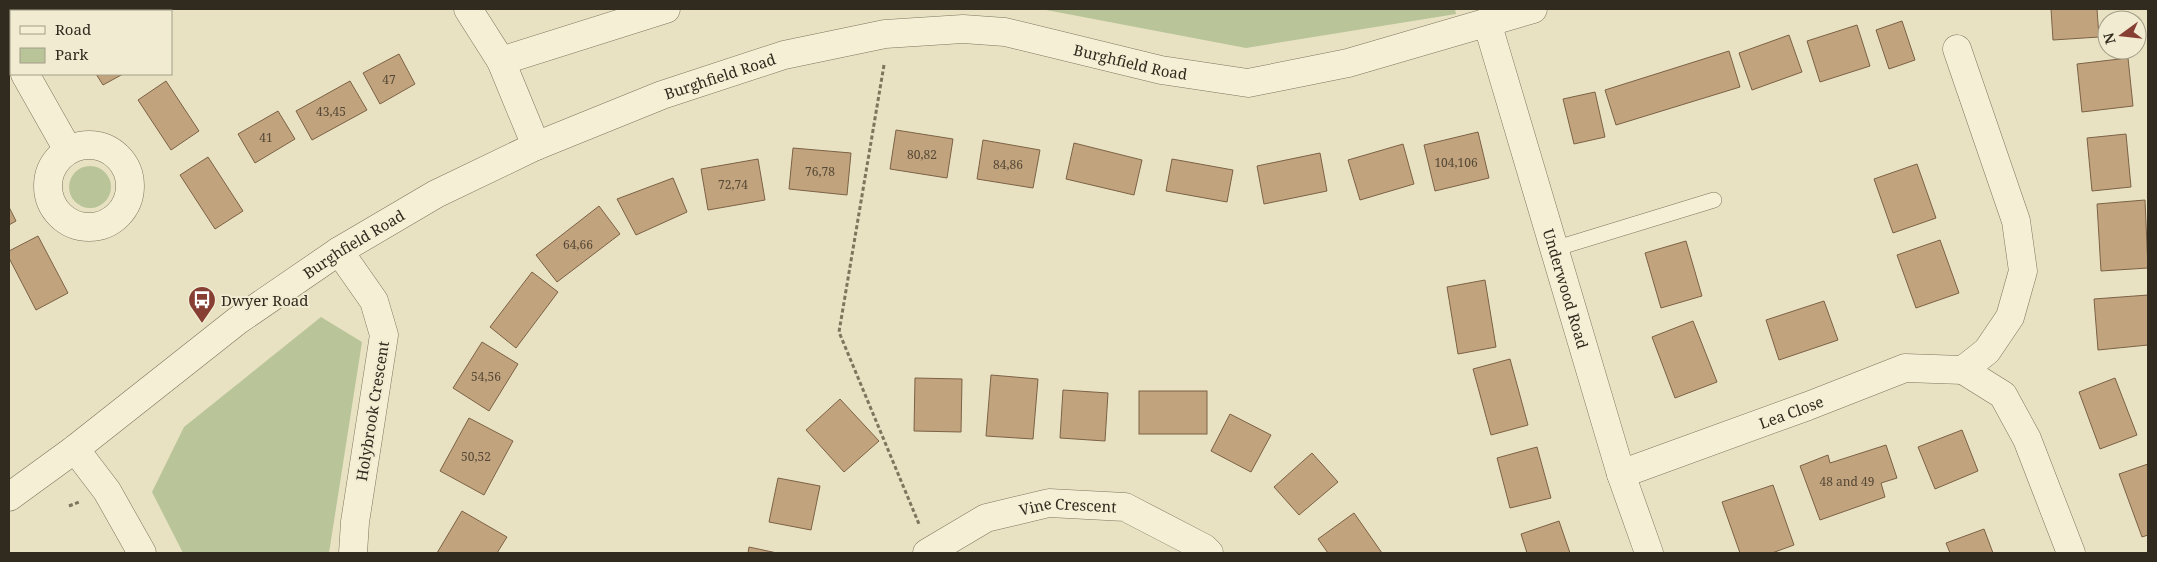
<svg xmlns="http://www.w3.org/2000/svg" width="2157" height="562" font-family="'Noto Serif',serif">
<style>
.green{fill:#b9c498}
.building{fill:#c1a37d;stroke:#7c6245}
.lines{fill:none;stroke-linecap:round;stroke-linejoin:round}
.service-casing{stroke:#7f745c;stroke-width:16}
.minor-casing{stroke:#7f745c;stroke-width:29}
.tertiary-casing{stroke:#7f745c;stroke-width:29}
.path{stroke:#7f745c;stroke-width:3;stroke-dasharray:4 2.5;stroke-linecap:butt}
.service{stroke:#f4efd5;stroke-width:15}
.minor{stroke:#f4efd5;stroke-width:28}
.tertiary{stroke:#f4efd5;stroke-width:28}
.labels{text-anchor:middle;dominant-baseline:central;stroke-width:4;stroke-linejoin:round;paint-order:stroke}
.number-label{font-size:12px;fill:#554836}
.street-label{font-size:15px;fill:#312a1e;stroke:#f0ebd1}
.poi-label{font-size:15px;fill:#312a1e;stroke:#f0ebd1;text-anchor:start}
</style>
<rect width="100%" height="100%" fill="#e8e2c3"/>
<!-- green -->
<g class="green">
<polygon points="1041,9 1455,9 1456,14 1246,48"/>
<circle cx="90" cy="187" r="21"/>
<polygon points="321,317 362,342 329,553 183,553 152,492 184,427"/>
</g>
<!-- building -->
<g class="building">
<polygon points="59,9 94,9 96,11 60,11"/>
<polygon points="2051,9 2097,9 2099,37 2053,40"/>
<polygon points="1902,21 1915,60 1889,69 1876,30"/>
<polygon points="1857,25 1870,66 1820,82 1807,41"/>
<polygon points="1789,35 1802,72 1752,90 1739,53"/>
<polygon points="1729,51 1740,87 1616,125 1605,90"/>
<polygon points="399,54 415,84 380,104 363,73"/>
<polygon points="2128,58 2133,106 2082,112 2077,64"/>
<polygon points="96,74 123,74 103,85"/>
<polygon points="166,81 199,131 171,150 138,100"/>
<polygon points="350,81 367,110 312,140 296,111"/>
<polygon points="1595,92 1605,137 1574,144 1563,99"/>
<polygon points="278,111 295,139 255,163 238,134"/>
<polygon points="896,130 953,139 947,178 890,169"/>
<polygon points="1478,132 1489,178 1435,191 1424,145"/>
<polygon points="2126,134 2131,187 2092,191 2087,138"/>
<polygon points="983,140 1040,150 1033,188 977,179"/>
<polygon points="1074,143 1142,160 1134,195 1066,179"/>
<polygon points="1403,144 1414,184 1360,200 1348,160"/>
<polygon points="793,148 851,153 847,195 789,189"/>
<polygon points="1320,153 1327,191 1264,204 1257,166"/>
<polygon points="208,157 243,211 215,229 180,175"/>
<polygon points="758,159 765,200 708,210 701,169"/>
<polygon points="1172,159 1233,170 1227,202 1166,191"/>
<polygon points="1917,164 1936,218 1893,233 1874,179"/>
<polygon points="673,178 687,212 636,235 617,199"/>
<polygon points="2145,200 2148,268 2101,271 2097,204"/>
<polygon points="599,206 620,234 557,282 536,255"/>
<polygon points="9,207 16,221 9,225"/>
<polygon points="38,236 68,293 36,310 9,258 9,251"/>
<polygon points="1940,240 1959,293 1916,308 1897,255"/>
<polygon points="1686,241 1702,296 1661,308 1645,253"/>
<polygon points="532,272 558,292 516,348 490,327"/>
<polygon points="1485,280 1496,347 1458,354 1447,287"/>
<polygon points="2148,295 2148,345 2098,350 2094,299"/>
<polygon points="1824,301 1838,340 1779,360 1766,320"/>
<polygon points="1693,321 1717,382 1675,398 1652,337"/>
<polygon points="482,342 518,364 489,411 453,388"/>
<polygon points="1510,359 1528,425 1491,435 1473,369"/>
<polygon points="991,375 1038,379 1033,439 986,436"/>
<polygon points="915,378 962,379 961,432 914,431"/>
<polygon points="2115,378 2137,435 2100,449 2079,392"/>
<polygon points="1063,390 1108,393 1105,441 1060,438"/>
<rect x="1139" y="391" width="68" height="43"/>
<polygon points="840,399 879,441 844,472 806,430"/>
<polygon points="1230,414 1271,435 1251,472 1211,451"/>
<polygon points="469,418 513,441 484,495 440,471"/>
<polygon points="1962,430 1978,471 1935,489 1918,447"/>
<polygon points="1886,445 1897,478 1881,483 1885,497 1820,520 1800,466 1828,455 1830,463"/>
<polygon points="1537,447 1551,498 1510,508 1497,458"/>
<polygon points="1312,453 1338,482 1299,515 1274,487"/>
<polygon points="2148,464 2148,535 2142,537 2119,474"/>
<polygon points="778,478 820,486 811,530 769,522"/>
<polygon points="1773,485 1794,545 1772,553 1740,553 1722,502"/>
<polygon points="462,511 507,537 497,553 437,553"/>
<polygon points="1354,513 1382,553 1328,553 1318,539"/>
<polygon points="1559,521 1570,553 1527,553 1521,534"/>
<polygon points="1984,529 1993,553 1950,553 1946,543"/>
<polygon points="749,547 777,553 748,553"/>
</g>
<g class="lines">
<defs>
<polyline id="service" points="1554,249 1714,200"/>
<g id="minor">
<polyline points="468,9 501,61 536,146"/>
<path id="s1" d="M1487,22L1621,474L1649,553"/>
<polyline points="9,44 11,48"/>
<polyline points="501,61 666,9"/>
<polyline points="25,74 68,150"/>
<circle cx="89" cy="186" r="41"/>
<polyline points="339,251 374,301 384,335 355,522 353,553"/>
<polyline points="1963,370 2003,395 2027,439 2071,553"/>
<polyline points="75,449 107,491 142,553"/>
<path id="s2" d="M1621,474L1808,406L1905,368L1963,370L1987,351L2010,317L2023,271L2016,221L1957,49"/>
<path id="s3" d="M927,553L986,518L1049,503L1125,507L1204,548L1209,553"/>
</g>
<g id="tertiary">
<path id="s4" d="M9,497L75,449L237,321L339,251L436,194L536,146L662,95L784,55L885,34L963,29L1005,32L1161,70L1248,83L1348,63L1533,9"/>
</g>
</defs>
<!-- service casing -->
<use href="#service" class="service-casing"/>
<!-- minor casing -->
<use href="#minor" class="minor-casing"/>
<!-- tertiary casing -->
<use href="#tertiary" class="tertiary-casing"/>
<!-- path -->
<g class="path">
<polyline points="884,65 839,332 919,524"/>
<polyline points="69,506 79,502"/>
</g>
<!-- service -->
<use href="#service" class="service"/>
<!-- minor -->
<use href="#minor" class="minor"/>
<!-- tertiary -->
<use href="#tertiary" class="tertiary"/>
</g>
<!-- icons -->
<defs>
<symbol id="bus-pin" viewBox="-11 -11 22 30"><path d="M0 17L-7.5 6A9.5 9.5 0 1 1 7.5 6Z" fill="#873e33" stroke="#f0ebd1"/><path d="M-5-6H5V4H4V6H2V4H-2V6H-4V4H-5ZM-3.5-4V0h7V-4ZM-3.5 1.2v1.5H-2V1.2ZM2 1.2v1.5H3.5V1.2Z" fill="#fff"/></symbol>
</defs>
<g fill-rule="evenodd">
<use href="#bus-pin" x="186" y="284" width="32" height="43"/>
</g>
<g class="labels">
<!-- number labels -->
<g class="number-label">
<text x="389" y="79">47</text>
<text x="331" y="111">43,45</text>
<text x="266" y="137">41</text>
<text x="922" y="154">80,82</text>
<text x="1456" y="162">104,106</text>
<text x="1008" y="164">84,86</text>
<text x="820" y="171">76,78</text>
<text x="733" y="184">72,74</text>
<text x="578" y="244">64,66</text>
<text x="486" y="376">54,56</text>
<text x="476" y="456">50,52</text>
<text x="1847" y="481">48 and 49</text>
</g>
<!-- street labels -->
<g class="street-label">
<text stroke="none"><textPath href="#s4" startOffset="1252">Burghfield Road</textPath></text>
<text stroke="none"><textPath href="#s4" startOffset="832">Burghfield Road</textPath></text>
<text stroke="none"><textPath href="#s4" startOffset="428">Burghfield Road</textPath></text>
<text stroke="none"><textPath href="#s1" startOffset="278">Underwood Road</textPath></text>
<text transform="translate(372 411) rotate(-81)">Holybrook Crescent</text>
<text stroke="none"><textPath href="#s2" startOffset="181">Lea Close</textPath></text>
<text stroke="none"><textPath href="#s3" startOffset="152">Vine Crescent</textPath></text>
</g>
<!-- poi labels -->
<g class="poi-label">
<text x="221" y="300">Dwyer Road</text>
</g>
</g>
<!-- border -->
<rect width="2157" height="562" fill="none" stroke="#312a1e" stroke-width="20"/>
<!-- legend -->
<rect x="10" y="10" width="162" height="65" fill="#f0ebd1" stroke="#a49e89"/>
<rect x="20" y="26" width="25" height="8" fill="#f4efd5" stroke="#a49e89"/>
<text x="55" y="35" font-size="15" fill="#312a1e">Road</text>
<rect x="20" y="48" width="25" height="15" fill="#b9c498" stroke="#a49e89"/>
<text x="55" y="60" font-size="15" fill="#312a1e">Park</text>
<!-- north arrow -->
<g transform="translate(2122 35) rotate(255)"><circle r="24" fill="#f0ebd1" stroke="#a49e89"/>
<path d="M0-4L9 19L0 12L-9 19Z" fill="#873e33"/>
<text y="-8" font-size="14" font-weight="bold" text-anchor="middle" fill="#312a1e">N</text>
</g>
</svg>
